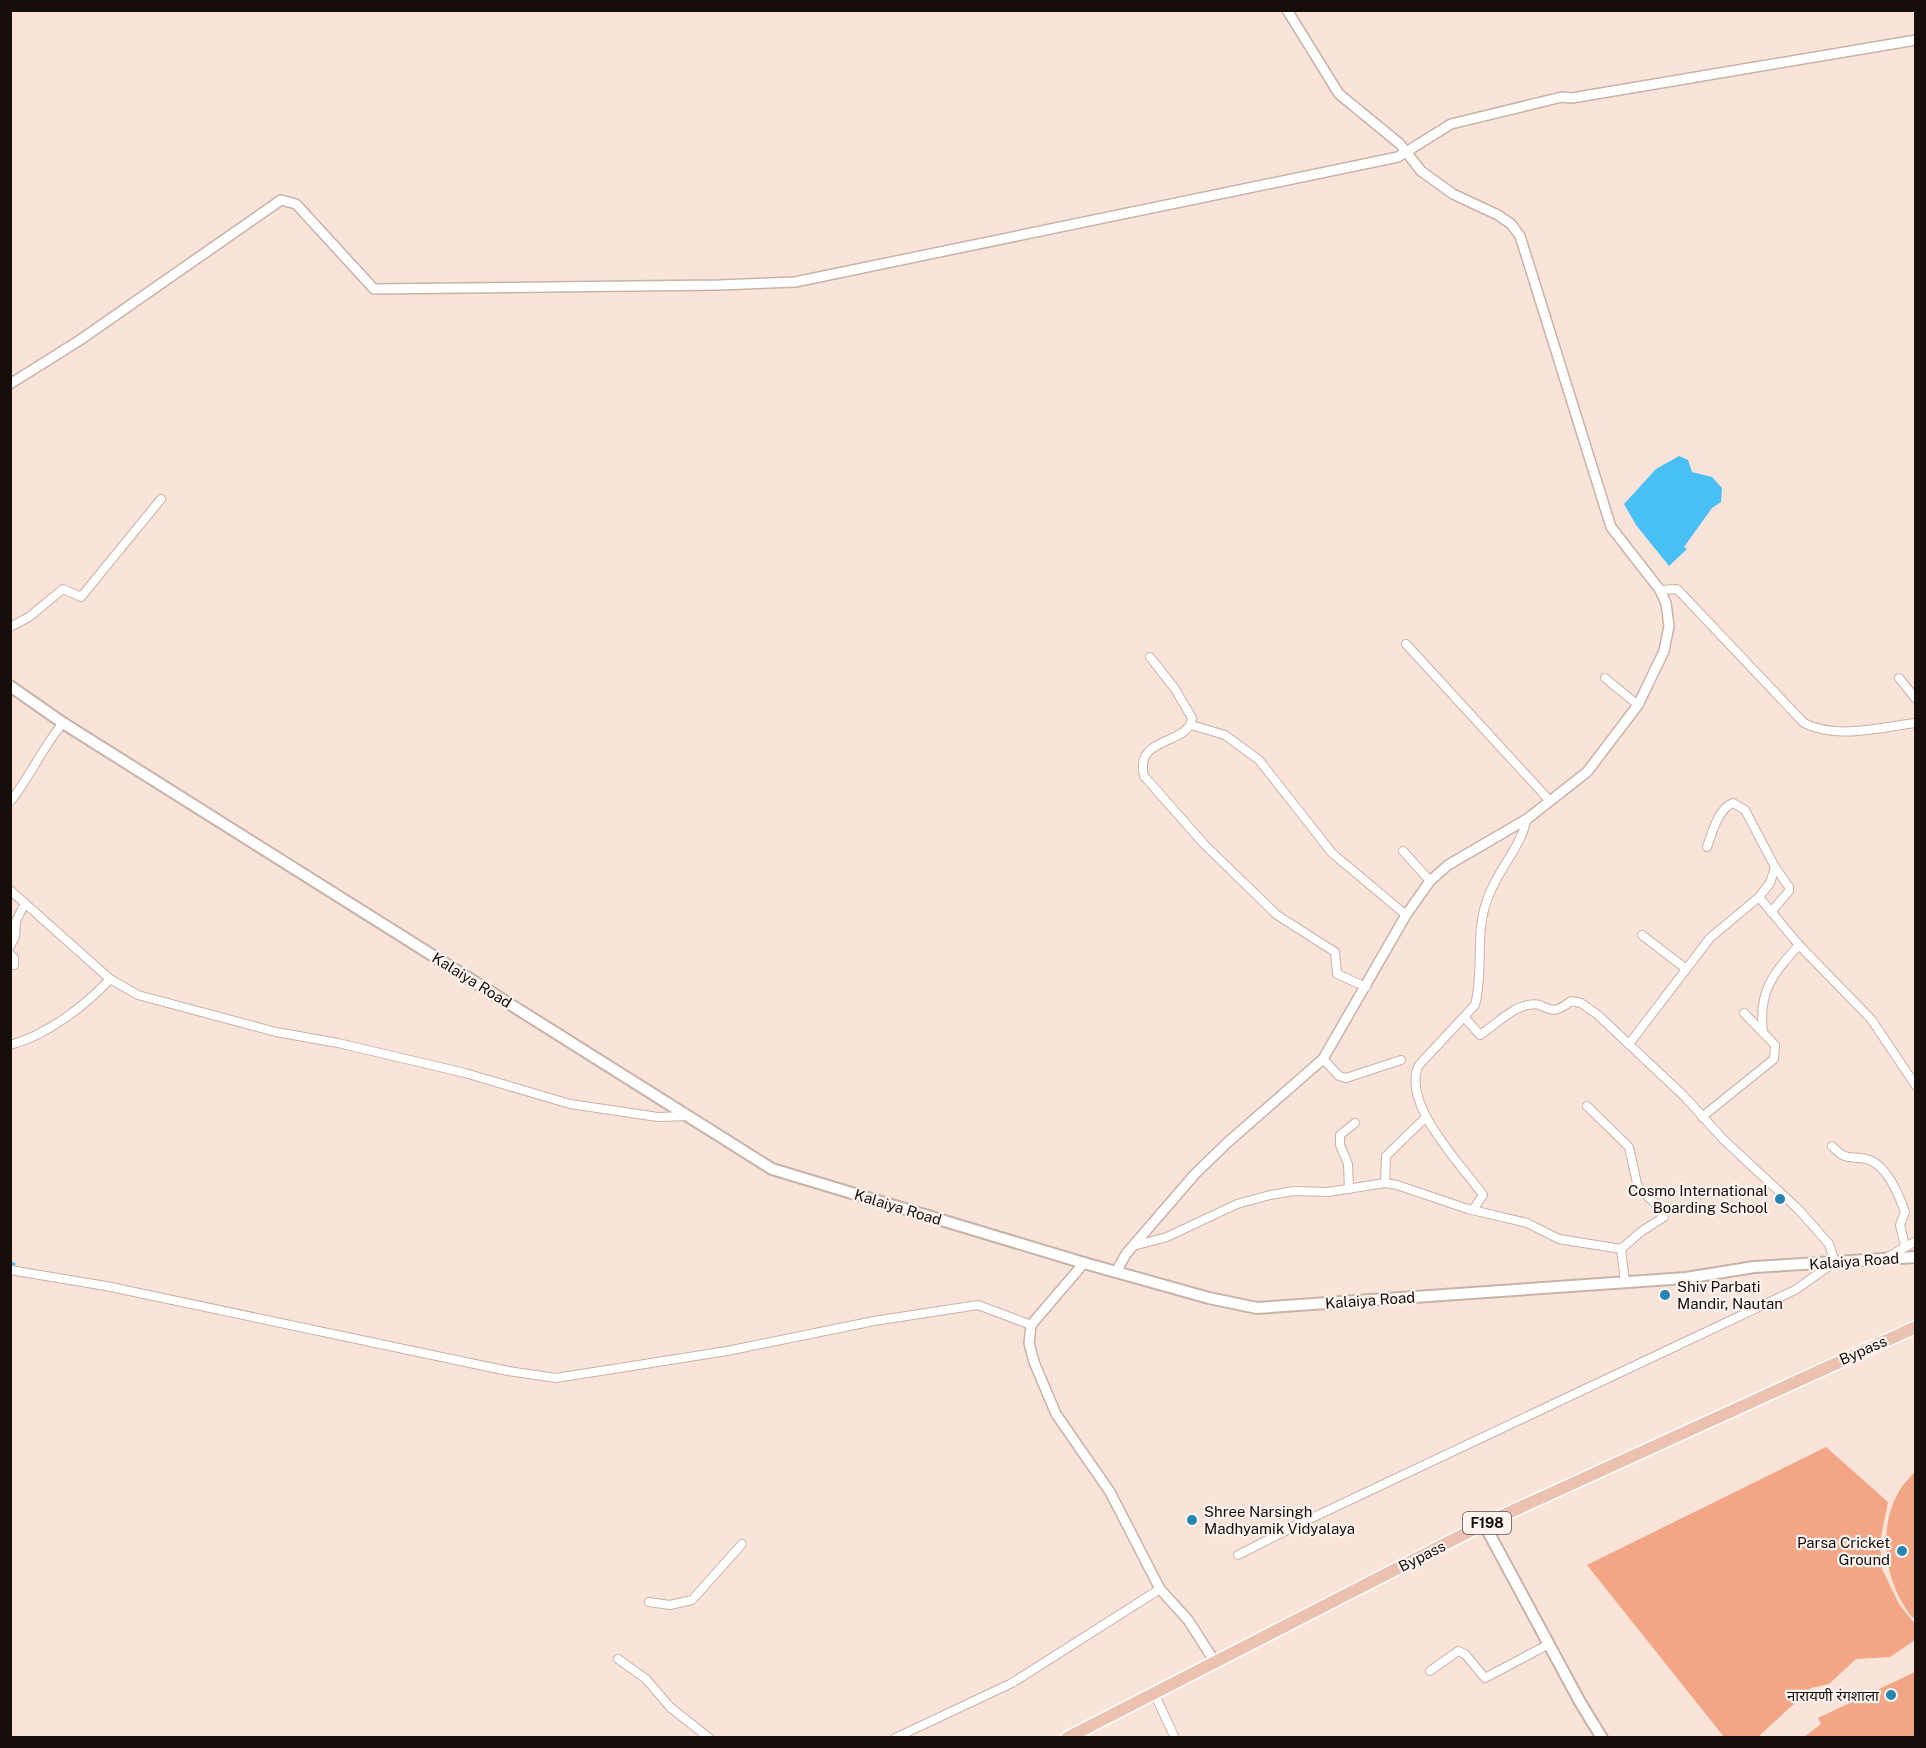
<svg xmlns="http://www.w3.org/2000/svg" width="1926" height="1748" font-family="'Public Sans','Noto Sans Devanagari',sans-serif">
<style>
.green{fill:#f3a686}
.water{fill:#49c0f5}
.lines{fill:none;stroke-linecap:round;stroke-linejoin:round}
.stream{stroke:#49c0f5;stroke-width:3}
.minor-casing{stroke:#c9b3a9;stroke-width:10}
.tertiary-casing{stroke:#c9b3a9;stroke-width:12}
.secondary-casing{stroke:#c9b3a9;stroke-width:14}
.primary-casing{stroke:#fff;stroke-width:15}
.minor{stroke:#fff;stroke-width:8}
.tertiary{stroke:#fff;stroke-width:9}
.secondary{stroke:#fff;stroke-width:10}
.primary{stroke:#ebc1b0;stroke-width:12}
.poi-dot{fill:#2387b1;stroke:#fdf3ef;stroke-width:2}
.labels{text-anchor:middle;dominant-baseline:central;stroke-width:4.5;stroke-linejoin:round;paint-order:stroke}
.shield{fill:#fdf3ef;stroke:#5b534f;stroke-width:1.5}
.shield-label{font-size:14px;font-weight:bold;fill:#150e0b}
.street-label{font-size:15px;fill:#150e0b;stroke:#fdf3ef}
.poi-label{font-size:15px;fill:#150e0b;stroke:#fdf3ef;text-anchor:end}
</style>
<rect width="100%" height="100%" fill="#fae3d9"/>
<!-- green -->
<g class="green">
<polygon points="1826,1447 1888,1502 1880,1542 1882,1569 1899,1604 1915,1624 1915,1640 1890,1657 1856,1659 1829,1684 1811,1688 1758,1737 1724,1737 1587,1565"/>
<path d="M1915,1471V1620C1886,1588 1876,1533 1898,1493C1902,1485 1910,1478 1915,1471Z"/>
<polygon points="1915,1672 1915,1737 1804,1737 1821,1724 1818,1718"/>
</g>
<!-- water -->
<polygon class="water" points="1679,456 1688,460 1692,472 1712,477 1722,488 1721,502 1712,508 1684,547 1687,549 1669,566 1636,525 1624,504 1656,469"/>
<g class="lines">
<!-- stream -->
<polyline class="stream" points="10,1263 14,1264"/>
<defs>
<g id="minor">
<path d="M1660,590L1677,589L1804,723C1837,740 1880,727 1916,723"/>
<polyline points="10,627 29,617 63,589 81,597 161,499"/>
<polyline points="1406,644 1550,801"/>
<path d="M1150,657L1175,689L1192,718C1189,746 1134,735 1144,776L1204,844L1277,915L1335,952L1337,974L1366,987"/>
<polyline points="1605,678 1638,705"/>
<polyline points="1899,678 1916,699"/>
<polyline points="1191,725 1225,735 1259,760 1332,853 1406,915"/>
<path d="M10,802C30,777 42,748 63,723"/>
<path d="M1707,847C1712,833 1718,809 1733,803L1745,810L1775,867L1770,883L1759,897L1799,945L1871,1019L1916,1086"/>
<polyline points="1403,851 1430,881"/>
<polyline points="10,890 110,979 138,995 276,1032 338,1043 465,1073 570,1104 658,1117 688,1116"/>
<polyline points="1771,912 1789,891 1789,887 1775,867"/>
<polyline points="1642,935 1685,968"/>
<polyline points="10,946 15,937 16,921 25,903"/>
<polyline points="10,954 14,958 14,965"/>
<path d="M1763,1032C1758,991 1773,974 1799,945"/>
<polyline points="1629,1044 1710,938 1759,897"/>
<path d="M10,1045C47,1035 85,1006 110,979"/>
<polyline points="1323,1059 1339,1076 1346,1078 1401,1060"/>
<polyline points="1587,1106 1629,1147 1638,1188 1655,1203 1664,1217 1642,1231 1621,1249"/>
<polyline points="1702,1117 1774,1059 1775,1045 1744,1013"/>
<path d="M1832,1146C1847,1162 1848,1155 1866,1159C1886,1163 1899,1195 1905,1212L1900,1225L1905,1246"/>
<polyline points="1385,1183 1386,1156 1425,1118"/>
<polyline points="1349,1189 1348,1164 1340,1145 1340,1135 1355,1123"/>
<path d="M1473,1210L1483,1195C1461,1164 1400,1103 1419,1065L1475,1005C1484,971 1475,936 1486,903C1495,873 1520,849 1527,819"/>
<polyline points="1133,1246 1167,1237 1237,1204 1270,1195 1294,1191 1328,1192 1385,1183 1397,1185 1468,1209 1527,1223 1559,1239 1621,1249 1625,1282"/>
<polyline points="1886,1258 1916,1241"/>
<polyline points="10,1270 106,1286 508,1371 556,1378 727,1351 874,1321 978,1305 1031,1325"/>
<path d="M1238,1555L1299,1524L1795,1290L1835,1262L1829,1244L1799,1210L1724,1140L1684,1096L1598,1015L1581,1003L1571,1001C1546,1021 1548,1000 1528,1005C1511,1008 1494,1026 1480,1035L1465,1018"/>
<polyline points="649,1602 670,1605 692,1600 742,1544"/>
<polyline points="618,1659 646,1679 670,1707 709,1738"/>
<polyline points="1430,1671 1458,1651 1465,1654 1485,1678 1549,1644"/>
<polyline points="1154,1693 1175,1738"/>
<polyline points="895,1738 1012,1683 1160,1589"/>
</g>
<g id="tertiary">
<polyline points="10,384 80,340 281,200 296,204 374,289 719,285 795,282 1398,157 1451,124 1562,97 1572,98 1916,40"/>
<polyline points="1084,1263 1031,1325 1029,1343 1034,1362 1056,1414 1110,1492 1160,1589 1188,1620 1215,1662"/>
<polyline points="1116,1272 1126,1254 1195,1174 1227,1143 1323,1059 1406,915 1430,881 1448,865 1527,819 1587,772 1638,705 1664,651 1669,626 1666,603 1660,590 1611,527 1520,236 1511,224 1498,215 1453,194 1421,171 1400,144 1339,94 1287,10"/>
</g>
<g id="secondary">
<polyline points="10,686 63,723 772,1169 1084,1263 1209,1298 1257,1308 1686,1278 1754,1267 1916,1257"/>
<polyline points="1484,1524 1580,1702 1602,1738"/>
</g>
<polyline id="primary" points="1067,1738 1484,1524 1916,1327"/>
</defs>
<!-- minor casing -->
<use href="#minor" class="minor-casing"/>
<!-- tertiary casing -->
<use href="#tertiary" class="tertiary-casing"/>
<!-- secondary casing -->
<use href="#secondary" class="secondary-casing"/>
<!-- primary casing -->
<use href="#primary" class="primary-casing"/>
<!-- minor -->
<use href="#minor" class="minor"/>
<!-- tertiary -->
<use href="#tertiary" class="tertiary"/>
<!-- secondary -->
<use href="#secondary" class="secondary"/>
<!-- primary -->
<use href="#primary" class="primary"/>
</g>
<!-- markers -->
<g class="poi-dot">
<circle cx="1780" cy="1199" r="6"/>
<circle cx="1665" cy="1295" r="6"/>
<circle cx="1192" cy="1520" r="6"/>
<circle cx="1902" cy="1551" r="6"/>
<circle cx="1891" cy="1695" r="6"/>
</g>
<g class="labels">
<!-- shield labels -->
<rect class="shield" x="1463" y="1512" width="48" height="22" rx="4.5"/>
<g class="shield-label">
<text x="1487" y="1523">F198</text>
</g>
<!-- street labels -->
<g class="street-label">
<text transform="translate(472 980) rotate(32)">Kalaiya Road</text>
<text transform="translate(898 1207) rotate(17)">Kalaiya Road</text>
<text transform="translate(1854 1261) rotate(-4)">Kalaiya Road</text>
<text transform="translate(1370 1300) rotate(-4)">Kalaiya Road</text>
<text transform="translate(1863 1350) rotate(-24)">Bypass</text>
<text transform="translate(1422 1556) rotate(-27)">Bypass</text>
</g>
<!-- poi labels -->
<g class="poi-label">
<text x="1768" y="1190">Cosmo International<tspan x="1768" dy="17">Boarding School</tspan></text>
<text x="1677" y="1286" text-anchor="start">Shiv Parbati<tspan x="1677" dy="17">Mandir, Nautan</tspan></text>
<text x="1204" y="1511" text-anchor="start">Shree Narsingh<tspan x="1204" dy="17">Madhyamik Vidyalaya</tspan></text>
<text x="1890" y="1542">Parsa Cricket<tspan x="1890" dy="17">Ground</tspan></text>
<text x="1879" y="1695">नारायणी रंगशाला</text>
</g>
</g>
<!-- border -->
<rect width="1926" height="1748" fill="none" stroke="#150e0b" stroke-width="24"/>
</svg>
